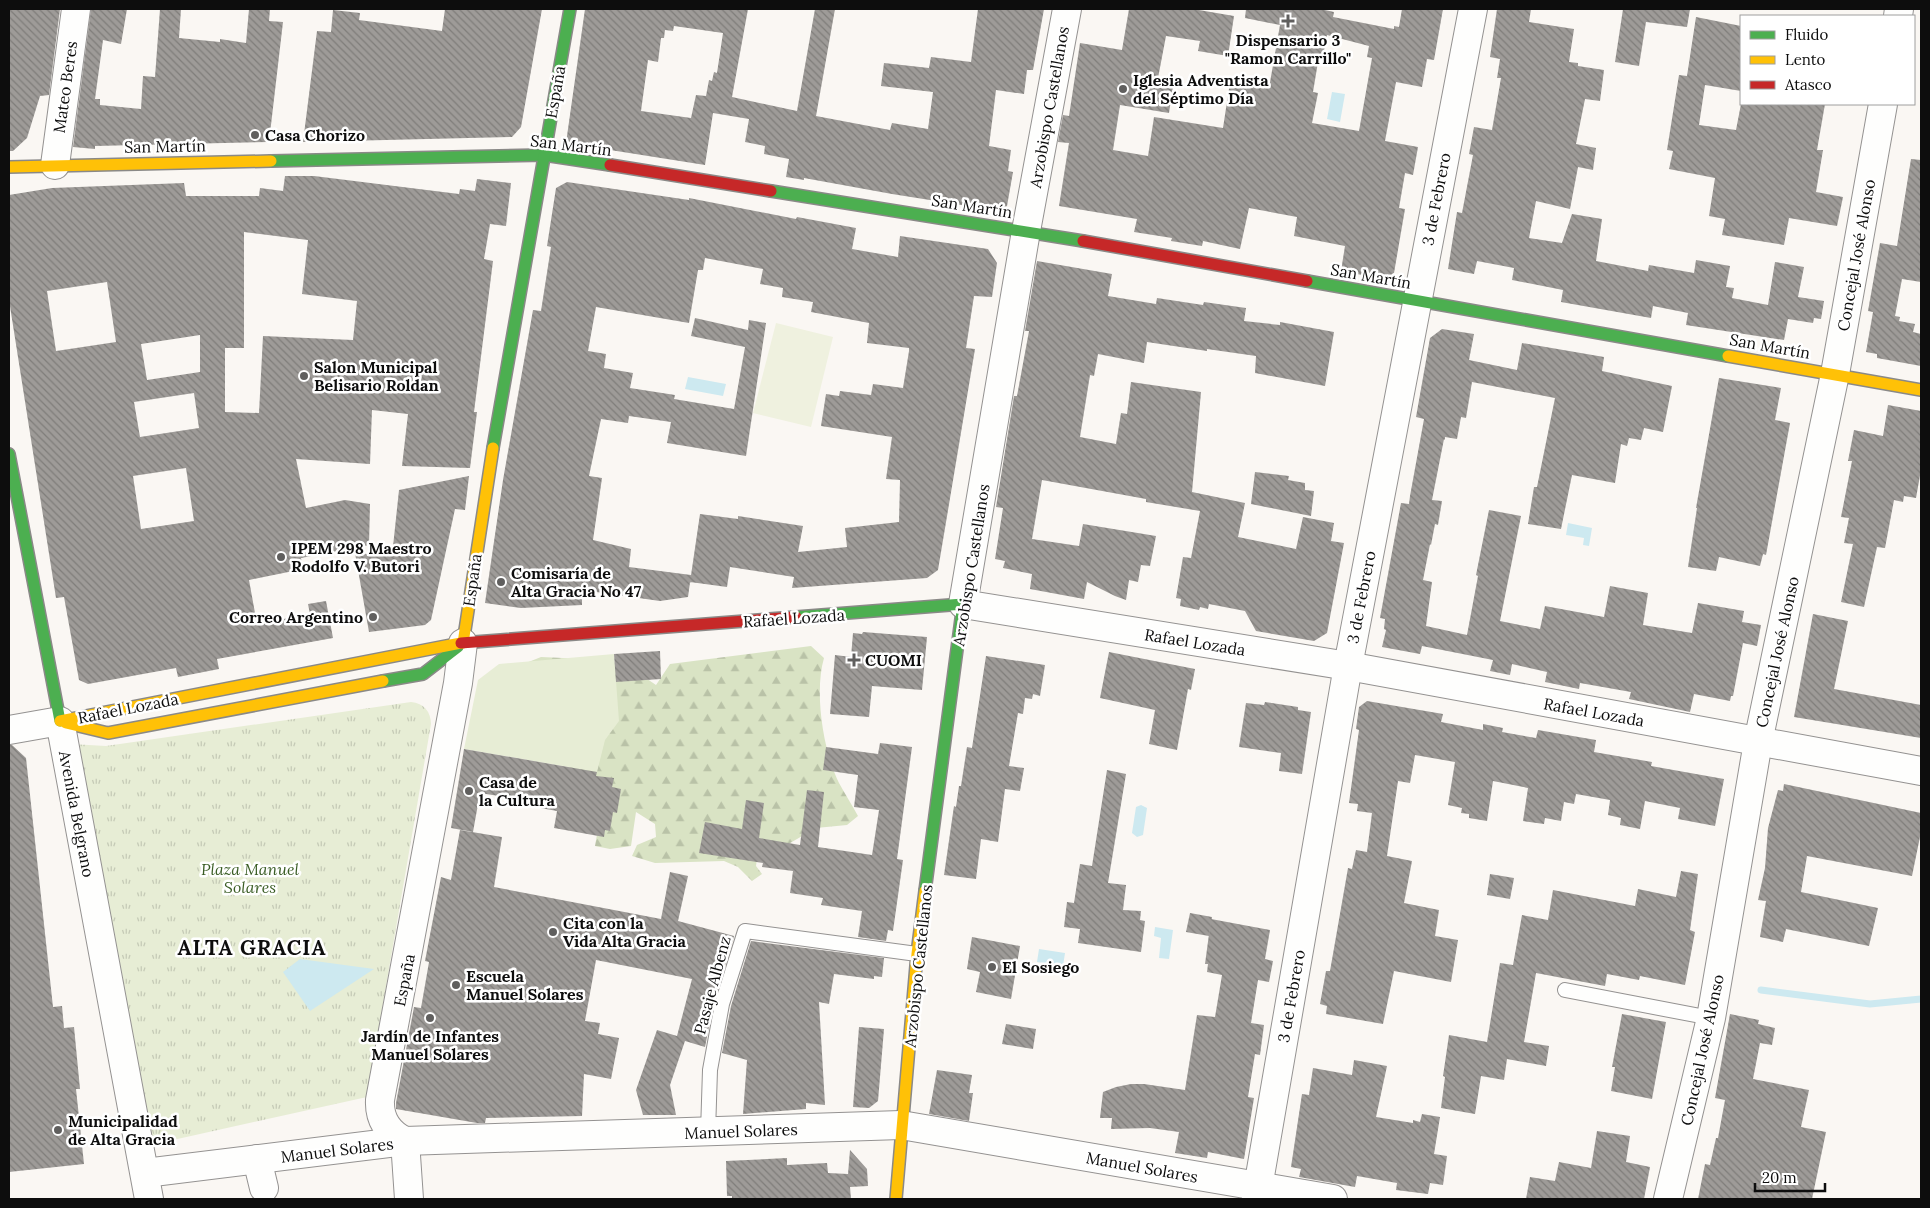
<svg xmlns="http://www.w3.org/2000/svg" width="1930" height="1208" font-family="Lora,serif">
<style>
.grass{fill:url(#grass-tufts)}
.forest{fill:url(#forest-firs)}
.garden{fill:#e7edd5}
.pitch{fill:#eff1df}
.water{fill:#cde9f0}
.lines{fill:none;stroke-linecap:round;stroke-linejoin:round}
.stream{stroke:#cde9f0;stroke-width:7}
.building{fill:url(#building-back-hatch);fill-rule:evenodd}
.lane-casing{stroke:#949291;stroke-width:16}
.street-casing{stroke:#949291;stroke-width:30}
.fast-casing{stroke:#8a8987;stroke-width:14}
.slow-casing{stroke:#8a8987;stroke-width:14}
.jam-casing{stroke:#8a8987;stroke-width:14}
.lane{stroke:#fefefd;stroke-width:14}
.street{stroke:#fefefd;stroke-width:28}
.fast{stroke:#4caf50;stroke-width:11}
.slow{stroke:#ffc107;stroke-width:11}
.jam{stroke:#c62828;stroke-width:11}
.poi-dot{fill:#605f5e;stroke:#fff;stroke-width:2}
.labels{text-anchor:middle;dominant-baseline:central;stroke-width:5;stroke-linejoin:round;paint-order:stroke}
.poi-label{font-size:16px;font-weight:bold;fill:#0d0d0d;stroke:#fff;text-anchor:start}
.street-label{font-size:16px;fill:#0d0d0d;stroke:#fff}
.park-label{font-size:16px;font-style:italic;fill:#3a5d25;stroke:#fff}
.district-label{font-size:21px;font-weight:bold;letter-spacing:1px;fill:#0d0d0d;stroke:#fff}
</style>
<defs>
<pattern id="grass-tufts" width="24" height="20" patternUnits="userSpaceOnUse" patternTransform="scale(1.25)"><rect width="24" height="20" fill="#e7edd5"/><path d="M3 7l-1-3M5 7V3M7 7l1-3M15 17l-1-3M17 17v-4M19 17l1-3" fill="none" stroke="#c5cab6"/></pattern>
<pattern id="forest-firs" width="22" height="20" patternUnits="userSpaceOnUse" patternTransform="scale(1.25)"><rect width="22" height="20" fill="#d9e3c4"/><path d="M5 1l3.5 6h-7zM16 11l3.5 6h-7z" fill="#b9c2a7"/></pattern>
<pattern id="building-back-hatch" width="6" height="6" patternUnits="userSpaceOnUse" patternTransform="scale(1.25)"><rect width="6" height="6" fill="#9e9b98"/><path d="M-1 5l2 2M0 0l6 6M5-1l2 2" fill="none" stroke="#7f7d7a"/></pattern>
</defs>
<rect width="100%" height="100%" fill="#faf7f3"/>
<!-- grass -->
<path class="grass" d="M411,702C424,703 431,712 431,724L367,1097L146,1146L71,744L106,746Z"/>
<!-- forest -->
<path class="forest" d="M811,646L824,658C814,692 823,751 839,783C845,794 852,805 858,816L847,825L816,828L778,850L758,852L756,866L762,874L752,881L738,867L724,861L655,863L632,856L637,845L656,837L655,824L636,812L631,846L610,849L595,846L599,823L516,667L541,657L607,660L631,668L656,685L670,664Z"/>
<!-- garden -->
<polygon class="garden" points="614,654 619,721 605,740 597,772 464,749 478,680 499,664"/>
<!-- pitch -->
<polygon class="pitch" points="776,323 833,337 811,427 753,413"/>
<!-- water -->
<g class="water">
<polygon points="1332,92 1345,94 1340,122 1327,119"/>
<polygon points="688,377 726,384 723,396 685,389"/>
<polygon points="1568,523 1592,528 1589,546 1583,545 1584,538 1566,535"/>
<polygon points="1141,805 1147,808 1143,835 1137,837 1132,833 1136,807"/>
<polygon points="1155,927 1173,930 1169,959 1159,958 1161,938 1154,936"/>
<polygon points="1039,949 1065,953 1063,966 1037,962"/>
<polygon points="300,959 374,969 310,1011 283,972"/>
</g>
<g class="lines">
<!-- stream -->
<polyline class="stream" points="1761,990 1870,1004 1921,999"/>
</g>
<!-- building -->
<g class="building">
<polygon points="9,9 60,9 49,95 40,96 27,138 13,151 9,151"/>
<polygon points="91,9 127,9 121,44 103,40 95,99 100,99 100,105 141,109 143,76 155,77 160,9 181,9 179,38 220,42 220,39 246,43 249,9 270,9 269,21 283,22 269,142 95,146 95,149 73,147"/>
<polygon points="445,9 542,9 521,127 512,137 303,142 317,31 331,32 333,10 360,13 359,20 442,31"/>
<path d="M585,9H748L732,97L797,111L815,9H835L816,116L890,130L892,123L928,129L933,92L881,86L884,63L929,68L931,57L971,62L978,9H1044L1033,70H1027L1024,94L996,90L989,146L1011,150L1008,171L1013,172L1007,206L999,211L892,194L804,178V180L786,177L789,159L764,154L765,146L745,142L749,119L713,113L705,165L566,143ZM674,26L723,33L717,73L714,72L712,81L709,80L706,96L696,95L691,118L641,111L648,60L658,62L661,38H664L665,30L673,31Z"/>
<path d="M1129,9H1193L1234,16L1228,56L1198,51L1200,41L1166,36L1158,78L1174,80L1169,113L1120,105L1113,150L1148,156L1154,117L1223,128L1230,82L1269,88L1280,25L1245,18L1246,9H1320L1334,12L1333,17L1394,29V26L1399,27L1402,9H1443L1434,60L1427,59L1422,87L1396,82L1385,141L1418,147L1413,175L1405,173L1399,208L1405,209L1394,273L1383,279L1341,271L1345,246L1294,236L1297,217L1249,208L1240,249L1203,241L1202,246L1171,241L1172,238L1134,232L1137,219L1059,206L1069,143L1058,142L1063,115L1069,116L1080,43L1122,50ZM1327,35L1369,46L1367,57L1372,58L1359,131L1312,123L1318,93L1313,92L1319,56L1323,57Z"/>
<polygon points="1497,9 1531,9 1529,22 1574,29 1569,62 1578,63 1578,66 1604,70 1600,101 1585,99 1576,144 1596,148 1593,170 1578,167 1570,209 1536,201 1529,238 1562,243 1572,214 1602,219 1596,261 1648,271 1649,265 1694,273 1696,260 1730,266 1726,287 1734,288 1732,298 1768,305 1775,262 1804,267 1798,297 1824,301 1821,319 1814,318 1813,323 1788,319 1784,340 1686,325 1688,313 1653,306 1651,318 1561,302 1563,290 1512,280 1514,268 1477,261 1474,274 1448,269 1457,212 1462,213 1473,155 1469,154 1474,127 1492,130 1501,78 1497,78 1500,59 1490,57"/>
<polygon points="1623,9 1690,9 1687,27 1646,22 1639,66 1615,62"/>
<polygon points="1696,17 1741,26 1741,91 1705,85 1699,125 1736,130 1741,104 1825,104 1817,150 1823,150 1816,192 1843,197 1837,226 1789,218 1784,245 1722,235 1725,219 1709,216 1715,178 1669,169 1673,151 1667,150 1679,75 1687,76"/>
<polygon points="1911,159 1921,160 1921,282 1902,279 1895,316 1900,317 1899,321 1915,324 1913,332 1921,334 1921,366 1877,358 1877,354 1866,352 1873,312 1868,311 1880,243 1897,246"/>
<path d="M285,176H314L459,194L460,189L475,191L477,179L511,183L506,226L490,224L484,259L493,261L474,412H477L470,468L402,466L408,414L372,410L370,464L296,459L306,508L345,500L370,504L369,545L301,558L303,569L249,580L257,624L310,614L308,604L326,601L333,638L217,659L219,669L178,677L176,668L88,684L79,680L64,597L56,598L9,300V195L52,188L184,183L186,196H259L260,188L283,191ZM244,232L308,240L302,294L357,301L353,340L263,336L259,413L225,412V348H244ZM107,282L116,342L56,351L47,291ZM200,335V372L147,380L141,344ZM194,393L199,428L140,437L134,402ZM186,468L194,521L141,529L133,476Z"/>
<polygon points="567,182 689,200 689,198 796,219 797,217 856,228 852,249 898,257 900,236 988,249 997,263 992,297 974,296 966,348 975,349 938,570 927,578 792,588 794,577 730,567 727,587 690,582 700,514 738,519 738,516 803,526 798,552 847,547 845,528 899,522 900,480 886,479 892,437 821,426 826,394 839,396 840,391 871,395 873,384 903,388 909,351 909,348 867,343 869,323 811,312 813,302 782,297 783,288 760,284 763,269 705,258 703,270 698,270 689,323 596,307 588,351 606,354 604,368 633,373 630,388 675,395 674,399 734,409 745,347 691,336 695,318 748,330 749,320 766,323 746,456 667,443 671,422 629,416 628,423 601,419 589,476 602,478 593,540 631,549 629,567 691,575 688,597 660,601 582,590 582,605 521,608 485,603 503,480 533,310 541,311 551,247 547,246 556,188"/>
<polygon points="1037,261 1112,274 1108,296 1156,304 1157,298 1203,305 1204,302 1246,308 1244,321 1280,325 1280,322 1334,332 1325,386 1255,373 1256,356 1207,349 1207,351 1147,342 1144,363 1098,354 1094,376 1090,375 1080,437 1116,444 1121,413 1127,414 1131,382 1201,392 1192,492 1245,503 1238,537 1296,549 1303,517 1334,523 1331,541 1344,543 1327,633 1314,641 1273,634 1256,631 1245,611 1209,604 1208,609 1200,607 1199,610 1180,606 1181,599 1176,598 1183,557 1191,558 1200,511 1146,502 1146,499 1042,480 1032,539 1079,546 1083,524 1156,536 1150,566 1141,565 1138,582 1129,580 1126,600 1115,596 1087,582 1084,599 1030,589 1032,574 1003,568 1005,561 995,559 1003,508 996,507 1014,396 1017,396 1029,331 1025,331"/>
<polygon points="1442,329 1474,334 1469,360 1517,370 1522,343 1604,357 1602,371 1672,386 1663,432 1644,428 1641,440 1629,438 1627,446 1621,444 1615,483 1572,475 1561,529 1528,524 1534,487 1537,487 1555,398 1472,382 1466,418 1461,417 1457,439 1445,437 1445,440 1444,439 1432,500 1442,501 1438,525 1435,524 1431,545 1430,544 1423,580 1432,582 1426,626 1467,635 1478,576 1476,575 1489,510 1521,516 1500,621 1540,629 1545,606 1604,617 1610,586 1648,593 1643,625 1692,633 1698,603 1744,611 1742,622 1761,625 1757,646 1743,643 1733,696 1731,696 1730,701 1694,694 1690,712 1629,699 1631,692 1580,683 1579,689 1545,682 1547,672 1512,664 1510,675 1490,671 1493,660 1422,646 1420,654 1382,647 1386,630 1384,629 1385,619 1380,618 1401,503 1409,504 1410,496 1424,419 1416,417 1430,338"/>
<polygon points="1719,378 1781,388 1775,420 1790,423 1766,555 1763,554 1760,566 1719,557 1716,571 1688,567 1697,508 1696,508"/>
<polygon points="1888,405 1921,411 1921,470 1916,498 1904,496 1903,502 1894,500 1885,548 1877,547 1864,607 1841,602 1853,544 1844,543 1849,518 1841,517 1852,461 1848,461 1854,430 1883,436"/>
<polygon points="1255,472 1289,476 1288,480 1305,483 1305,490 1314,491 1311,516 1251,504"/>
<polygon points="469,476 465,510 455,509 431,620 425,625 369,632 355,553 392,556 399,490"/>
<polygon points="1813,614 1848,621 1834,689 1921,705 1921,738 1794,717"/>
<polygon points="863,632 927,637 922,690 872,686 869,717 830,714 835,655 851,657 853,633 862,634"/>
<polygon points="660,651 661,679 616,682 614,654"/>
<polygon points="1109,652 1195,669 1191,690 1188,689 1177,750 1149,744 1155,710 1100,698"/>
<polygon points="986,656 1045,665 1040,696 1033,694 1032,699 1025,698 1023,714 1018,713 1009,766 1024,768 1020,791 1005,789 998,842 981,839 976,879 944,875 954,806 956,807 959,786 961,786 967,747 972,748"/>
<polygon points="1367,701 1443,714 1441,722 1483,730 1483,724 1503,728 1502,732 1536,738 1538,730 1596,740 1594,752 1652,762 1651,766 1724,779 1715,826 1678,819 1680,808 1645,801 1640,829 1620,825 1621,818 1608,815 1610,800 1576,794 1574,804 1564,802 1561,821 1545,818 1544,824 1523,821 1528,788 1493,781 1487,821 1469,818 1469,814 1461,813 1462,808 1448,805 1455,762 1415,755 1410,783 1398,781 1387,856 1412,861 1404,903 1439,910 1435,936 1458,940 1451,982 1394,971 1383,1024 1326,1014 1327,1006 1320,1004 1326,971 1330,971 1348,868 1352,869 1356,850 1367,852 1372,813 1357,811 1358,804 1349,803 1359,730 1356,729 1359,707"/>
<polygon points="1265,702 1298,707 1298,710 1311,712 1302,774 1279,771 1281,753 1239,747 1246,703 1264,705"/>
<polygon points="880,743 912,747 897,859 903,860 893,931 888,930 886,941 858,937 862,911 821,905 823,898 790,893 793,871 762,867 763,863 699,853 705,822 742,829 746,800 764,803 759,838 800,845 807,790 824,792 818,847 872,855 879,810 854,807 858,775 823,770 826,747 878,754"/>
<polygon points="9,745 12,745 26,758 53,1007 62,1006 64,1028 74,1027 80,1089 76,1089 84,1164 9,1172"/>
<polygon points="464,749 597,772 596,776 614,778 612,787 621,789 617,813 613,812 610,831 605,830 604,837 554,828 557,811 524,805 524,800 480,793 473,832 451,828"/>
<polygon points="1107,770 1126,774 1108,883 1126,885 1123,910 1141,911 1140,920 1145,921 1141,952 1078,943 1080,929 1064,927 1067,902 1074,903 1080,864 1092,866"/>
<polygon points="1784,784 1921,813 1921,832 1912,876 1807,856 1801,892 1878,908 1869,946 1786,929 1783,942 1760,937 1766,901 1758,900 1765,868 1768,828 1778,790 1783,791"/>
<polygon points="460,830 502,837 494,887 661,919 670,872 688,876 678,921 734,936 714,1001 705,1047 685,1041 670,1085 676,1115 643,1115 636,1090 657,1030 677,1036 692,979 596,960 585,1021 600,1023 598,1034 619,1038 611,1079 584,1074 582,1116 486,1118 485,1123 477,1123 396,1109 396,1103 414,1007 421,1008 429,962 425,961 441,877 451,880"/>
<polygon points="1681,871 1698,874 1690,930 1695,932 1685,985 1640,976 1639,980 1607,974 1605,986 1536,973 1524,1042 1549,1046 1546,1066 1507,1059 1504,1080 1481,1076 1475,1114 1441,1108 1445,1077 1443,1076 1449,1035 1487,1042 1500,963 1513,965 1522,915 1548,920 1553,890 1635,906 1638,889 1676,897"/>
<polygon points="1490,874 1514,878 1510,899 1487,895"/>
<polygon points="1190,913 1212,917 1209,936 1186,932"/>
<polygon points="1211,919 1270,930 1265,959 1273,961 1269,982 1258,980 1251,1023 1264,1025 1260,1055 1255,1054 1248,1097 1254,1098 1244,1159 1208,1152 1207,1158 1175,1153 1179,1132 1150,1128 1111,1129 1112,1118 1100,1118 1103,1092 1116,1087 1131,1084 1144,1084 1185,1090 1197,1015 1215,1017 1222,975 1207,972 1208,964 1205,964"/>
<polygon points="972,937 1020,946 1011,999 976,992 980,972 967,969"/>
<polygon points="751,941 884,958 882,977 874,976 874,979 834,974 829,1004 819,1002 825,1105 806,1103 806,1109 743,1114 747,1060 722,1053 731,1006"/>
<polygon points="1622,1014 1666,1022 1652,1099 1611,1091 1615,1067 1612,1067"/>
<polygon points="1730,1014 1759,1020 1758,1024 1775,1028 1772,1045 1760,1043 1753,1079 1809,1090 1801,1127 1826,1132 1812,1199 1698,1199 1705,1164 1710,1165 1716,1138 1718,1138 1725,1100 1715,1098"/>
<polygon points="1006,1024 1036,1029 1033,1049 1002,1044"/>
<polygon points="859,1027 884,1029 878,1101 869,1108 853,1107"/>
<polygon points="1354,1060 1387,1066 1376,1117 1413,1123 1413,1120 1420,1122 1422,1114 1440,1117 1434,1154 1447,1156 1443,1185 1430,1183 1428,1194 1396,1190 1397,1183 1357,1176 1355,1187 1299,1177 1301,1169 1291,1167 1302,1094 1309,1095 1313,1068 1352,1075"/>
<polygon points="937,1070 972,1075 969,1093 973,1093 969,1121 929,1114"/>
<polygon points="1597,1131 1630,1136 1626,1162 1650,1167 1644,1199 1526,1199 1530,1177 1555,1181 1559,1162 1591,1168"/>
<polygon points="850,1150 867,1169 868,1186 850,1187 851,1199 732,1199 732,1196 727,1196 726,1161 787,1158 787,1165 827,1163 828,1173 848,1174"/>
</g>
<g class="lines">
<defs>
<g id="lane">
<polyline points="1565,990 1711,1018"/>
<polyline points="708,1132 710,1070 722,1004 745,931 917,954"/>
</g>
<g id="street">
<polyline points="1067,9 1026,231 963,604 1348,666 1921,771"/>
<polyline points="1898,16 1899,9"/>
<polyline points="55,165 76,9"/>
<polyline points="9,730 60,721 149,1199"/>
<path d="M405,1141C388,1133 379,1119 380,1100L458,683L463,643"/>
<polyline points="405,1141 409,1199"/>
<polyline points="257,1159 264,1188"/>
<polyline points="145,1173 405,1141 901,1125 1333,1199"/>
<polyline points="1256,1199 1348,666 1473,9"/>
<polyline points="1668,1199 1711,1018 1758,742 1835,374 1883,104"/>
</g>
<g id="fast">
<polyline points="271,161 544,155 610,165"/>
<polyline points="771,191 1083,241"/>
<polyline points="1307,281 1728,356"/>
<polyline points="493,448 570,9"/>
<polyline points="9,454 60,721"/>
<polyline points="796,617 963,604 925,891"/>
<polyline points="383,681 423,674 458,647"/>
</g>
<g id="slow">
<polyline points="9,167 271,161"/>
<polyline points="1728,356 1921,390"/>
<polyline points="463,643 493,448"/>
<polyline points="60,721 461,643"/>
<polyline points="66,723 108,733 383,681"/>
<polyline points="896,1199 917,954 925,891"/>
</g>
<g id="jam">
<polyline points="610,165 771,191"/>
<polyline points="1083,241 1307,281"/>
<polyline points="461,643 796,617"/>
</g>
</defs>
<!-- lane casing -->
<use href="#lane" class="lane-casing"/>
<!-- street casing -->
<use href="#street" class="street-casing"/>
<!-- fast casing -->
<use href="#fast" class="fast-casing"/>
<!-- slow casing -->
<use href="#slow" class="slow-casing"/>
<!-- jam casing -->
<use href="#jam" class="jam-casing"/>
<!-- lane -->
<use href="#lane" class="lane"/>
<!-- street -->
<use href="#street" class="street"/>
<!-- fast -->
<use href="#fast" class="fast"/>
<!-- slow -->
<use href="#slow" class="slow"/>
<!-- jam -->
<use href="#jam" class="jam"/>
</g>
<!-- markers -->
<g class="poi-dot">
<path d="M1285.5 13.5h5v5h5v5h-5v5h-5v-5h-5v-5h5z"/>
<circle cx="1123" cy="89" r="5"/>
<circle cx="255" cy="135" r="5"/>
<circle cx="304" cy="376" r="5"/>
<circle cx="281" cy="557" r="5"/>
<circle cx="501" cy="582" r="5"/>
<circle cx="373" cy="617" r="5"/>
<path d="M851.5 652.5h5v5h5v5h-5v5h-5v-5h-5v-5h5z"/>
<circle cx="469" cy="791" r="5"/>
<circle cx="553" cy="932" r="5"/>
<circle cx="992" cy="967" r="5"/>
<circle cx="456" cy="985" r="5"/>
<circle cx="430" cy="1018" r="5"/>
<circle cx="58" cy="1130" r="5"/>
</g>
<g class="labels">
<!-- poi labels -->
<g class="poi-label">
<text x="1288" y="40" text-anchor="middle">Dispensario 3<tspan x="1288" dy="18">"Ramon Carrillo"</tspan></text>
<text x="1133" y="80">Iglesia Adventista<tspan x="1133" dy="18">del Séptimo Día</tspan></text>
<text x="265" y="135">Casa Chorizo</text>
<text x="314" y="367">Salon Municipal<tspan x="314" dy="18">Belisario Roldan</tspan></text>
<text x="291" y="548">IPEM 298 Maestro<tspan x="291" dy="18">Rodolfo V. Butori</tspan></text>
<text x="511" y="573">Comisaría de<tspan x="511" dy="18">Alta Gracia No 47</tspan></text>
<text x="363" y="617" text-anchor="end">Correo Argentino</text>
<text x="865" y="660">CUOMI</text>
<text x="479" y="782">Casa de<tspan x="479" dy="18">la Cultura</tspan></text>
<text x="563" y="923">Cita con la<tspan x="563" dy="18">Vida Alta Gracia</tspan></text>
<text x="1002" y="967">El Sosiego</text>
<text x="466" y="976">Escuela<tspan x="466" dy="18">Manuel Solares</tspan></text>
<text x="430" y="1036" text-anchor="middle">Jardín de Infantes<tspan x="430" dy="18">Manuel Solares</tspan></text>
<text x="68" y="1121">Municipalidad<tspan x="68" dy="18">de Alta Gracia</tspan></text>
</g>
<!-- street labels -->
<g class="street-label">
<text transform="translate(65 87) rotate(-82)">Mateo Beres</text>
<text transform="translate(555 92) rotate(-80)">España</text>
<text transform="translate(1049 107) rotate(-80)">Arzobispo Castellanos</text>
<text transform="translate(571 145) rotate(7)">San Martín</text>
<text transform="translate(165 146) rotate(-1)">San Martín</text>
<text transform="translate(1436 199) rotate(-79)">3 de Febrero</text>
<text transform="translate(972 206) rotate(9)">San Martín</text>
<text transform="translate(1856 255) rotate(-80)">Concejal José Alonso</text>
<text transform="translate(1371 276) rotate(10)">San Martín</text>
<text transform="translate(1770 346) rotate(10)">San Martín</text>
<text transform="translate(971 565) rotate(-81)">Arzobispo Castellanos</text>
<text transform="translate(472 580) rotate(-82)">España</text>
<text transform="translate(1361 597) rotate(-79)">3 de Febrero</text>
<text transform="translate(794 618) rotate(-4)">Rafael Lozada</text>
<text transform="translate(1195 642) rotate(9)">Rafael Lozada</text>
<text transform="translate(1777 652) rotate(-78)">Concejal José Alonso</text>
<text transform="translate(128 708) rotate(-11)">Rafael Lozada</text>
<text transform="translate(1594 712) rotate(10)">Rafael Lozada</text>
<text transform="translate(77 814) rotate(79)">Avenida Belgrano</text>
<text transform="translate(918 966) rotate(-84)">Arzobispo Castellanos</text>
<text transform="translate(404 980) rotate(-79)">España</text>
<text transform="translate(712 985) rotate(-75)">Pasaje Albenz</text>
<text transform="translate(1291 996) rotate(-80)">3 de Febrero</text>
<text transform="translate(1702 1050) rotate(-78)">Concejal José Alonso</text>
<text transform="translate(741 1131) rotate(-2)">Manuel Solares</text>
<text transform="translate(337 1150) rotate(-7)">Manuel Solares</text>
<text transform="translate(1142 1167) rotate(10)">Manuel Solares</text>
</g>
<!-- park labels -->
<g class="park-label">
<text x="250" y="869">Plaza Manuel<tspan x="250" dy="18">Solares</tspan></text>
</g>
<!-- district labels -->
<g class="district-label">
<text x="252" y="947">ALTA GRACIA</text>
</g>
</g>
<!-- border -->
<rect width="1930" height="1208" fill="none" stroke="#0d0d0d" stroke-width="20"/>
<!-- legend -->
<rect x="1740" y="15" width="175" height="90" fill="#ffffff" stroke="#9e9e9e"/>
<rect x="1750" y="31" width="25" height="8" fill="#4caf50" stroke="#9e9e9e"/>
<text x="1785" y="40" font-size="15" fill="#0d0d0d">Fluido</text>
<rect x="1750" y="56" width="25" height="8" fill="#ffc107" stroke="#9e9e9e"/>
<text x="1785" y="65" font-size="15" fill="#0d0d0d">Lento</text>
<rect x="1750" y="81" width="25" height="8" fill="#c62828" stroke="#9e9e9e"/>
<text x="1785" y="90" font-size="15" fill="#0d0d0d">Atasco</text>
<!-- scale -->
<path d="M1755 1183v8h70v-8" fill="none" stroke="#0d0d0d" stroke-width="2.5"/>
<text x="1762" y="1183" font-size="15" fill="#0d0d0d" stroke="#ffffff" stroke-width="4" paint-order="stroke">20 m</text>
</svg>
